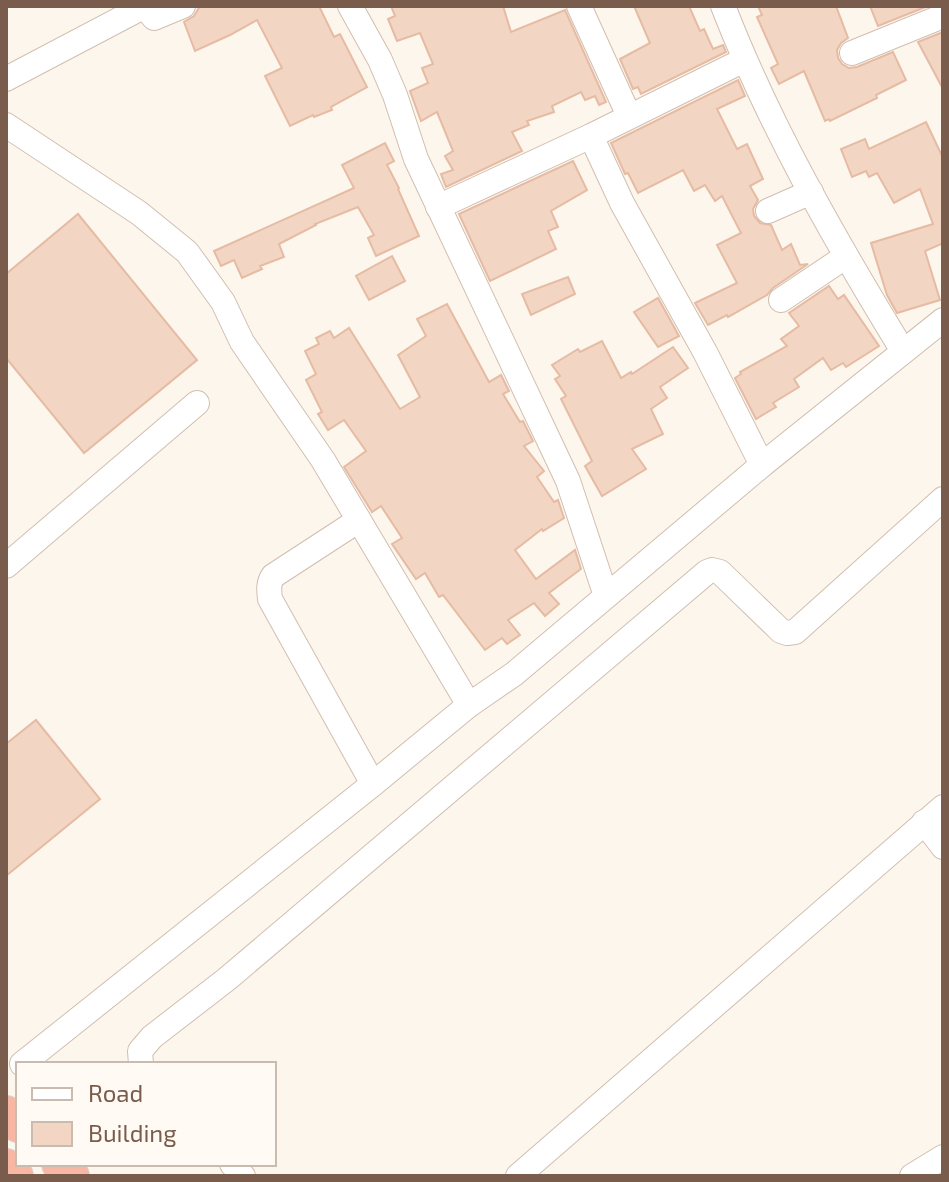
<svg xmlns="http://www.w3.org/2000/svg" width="949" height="1182" font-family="'Exo 2',sans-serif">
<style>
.building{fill:#f3d5c3;stroke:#e6bba3;stroke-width:2}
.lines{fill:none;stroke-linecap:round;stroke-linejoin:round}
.minor-casing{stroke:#d1beb0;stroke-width:26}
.highway-casing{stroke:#dad1cd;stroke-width:36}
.minor{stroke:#fff;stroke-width:24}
.highway{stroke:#f7b7a3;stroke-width:34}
</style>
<rect width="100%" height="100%" fill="#fdf6ec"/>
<!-- building -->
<g class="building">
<polygon points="200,6 319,6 334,37 340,34 367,87 331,107 332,110 314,117 313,115 290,126 265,76 282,68 257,20 230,35 195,51 184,22 194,16"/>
<polygon points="391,6 503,6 511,32 565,10 606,102 599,105 595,96 585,100 581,92 552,106 554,112 527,121 529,125 512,132 522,151 446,187 441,174 453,170 445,156 453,151 437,112 421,121 410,91 428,83 422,68 433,64 420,33 397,41 388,19 395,16"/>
<polygon points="634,6 689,6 700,31 704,29 713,49 723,45 726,52 641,94 638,87 633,89 620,59 650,43"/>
<polygon points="758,6 836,6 848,38 841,43 837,50 838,58 842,64 849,68 857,67 893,52 906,80 876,95 877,98 830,121 829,119 825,121 804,71 779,84 771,68 778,64 757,17 762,15"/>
<polygon points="870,6 928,6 878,26"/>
<polygon points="943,32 943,89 918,42"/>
<polygon points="738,80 745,96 717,109 737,149 747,144 763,179 750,186 758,200 753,209 754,216 760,223 771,225 782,250 791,244 800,265 808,264 773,288 767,295 728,317 727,315 708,325 695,303 737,283 717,245 741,233 722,196 715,201 705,185 694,191 683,170 638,193 628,173 625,174 611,143"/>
<polygon points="926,122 943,158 943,245 941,244 925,251 940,300 897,313 887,295 871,243 933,224 920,189 894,203 877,173 869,177 866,171 852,177 841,149 865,139 869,149"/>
<polygon points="385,143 394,161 387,165 399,188 398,189 419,236 376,256 368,238 374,235 358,207 315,224 316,225 279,244 284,257 260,266 262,269 242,278 234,260 221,266 214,251 354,188 342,165"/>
<polygon points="573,161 587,190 551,211 558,227 548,231 556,249 490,281 459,214"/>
<polygon points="78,214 197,360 84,453 6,358 6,274"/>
<polygon points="392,256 405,281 369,300 356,276"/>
<polygon points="568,277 575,294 531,315 522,294"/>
<polygon points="829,286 838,299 844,295 879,346 846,367 843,363 831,370 823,358 794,379 799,387 773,403 776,407 756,419 735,378 741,374 740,372 787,346 781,339 799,326 789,313"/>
<polygon points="658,298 679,336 658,347 634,312"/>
<polygon points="447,304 489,382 501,375 509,391 503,394 520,422 523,421 533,441 524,446 544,471 537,477 554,502 558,500 564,518 543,531 542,529 515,550 536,579 575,550 581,569 549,593 559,604 545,616 534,603 508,620 520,635 507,644 502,638 485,650 443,595 439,597 425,573 416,579 392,544 402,538 381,506 372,512 344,467 366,451 344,420 328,430 318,414 322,412 306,380 316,374 305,351 319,344 316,338 330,331 334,338 349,328 400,409 420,397 398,355 426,336 417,319"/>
<polygon points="602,341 621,378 631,372 632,374 673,347 688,368 660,387 667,398 651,409 663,434 632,449 646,469 602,496 585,466 592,461 561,399 566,396 555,379 560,376 552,365 578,349 580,352"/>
<polygon points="36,720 100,799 6,876 6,744"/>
</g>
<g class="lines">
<defs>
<g id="minor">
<polyline points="350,6 380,60 395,95 416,159 568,481 606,596"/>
<polyline points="579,6 629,116"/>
<path d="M723,6C770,127 835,240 903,351"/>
<polyline points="852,53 943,16"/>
<polyline points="6,79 145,6 154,18 183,6"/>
<polyline points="6,125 139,213 187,252 223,302 242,342 323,460 469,705"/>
<polyline points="591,136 622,203 705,352 762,465"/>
<polyline points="438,207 591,136 744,60"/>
<polyline points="768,211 811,192"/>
<polyline points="781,300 845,257"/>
<path d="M359,520L273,576C268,584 269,590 270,599L373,784"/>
<polyline points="6,566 197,403"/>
<polyline points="924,822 943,847"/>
<polyline points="22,1064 373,784 469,705 514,674 762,465 943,320"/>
<polyline points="141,1064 140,1051 152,1037 227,979 707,572 712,570 720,572 781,631 787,633 795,632 943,499"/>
<polyline points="232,1164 243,1176"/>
<polyline points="518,1176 943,807"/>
<polyline points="912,1176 943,1157"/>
</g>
<g id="highway">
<polyline points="6,1113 18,1125"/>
<polyline points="59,1164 72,1176"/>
<polyline points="6,1166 16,1176"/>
</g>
</defs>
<!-- minor casing -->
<use href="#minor" class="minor-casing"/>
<!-- highway casing -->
<use href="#highway" class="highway-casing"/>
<!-- minor -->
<use href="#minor" class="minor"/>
<!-- highway -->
<use href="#highway" class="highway"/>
</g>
<!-- border -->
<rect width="949" height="1182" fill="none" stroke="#7a5c4d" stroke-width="16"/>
<!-- legend -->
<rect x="16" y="1062" width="260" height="104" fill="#fffaf3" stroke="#cabbb1" stroke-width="2"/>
<rect x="32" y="1088" width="40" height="12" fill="#ffffff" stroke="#cabbb1" stroke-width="2"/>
<text x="88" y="1102" font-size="24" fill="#7a5c4d">Road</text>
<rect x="32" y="1122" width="40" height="24" fill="#f3d5c3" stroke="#cabbb1" stroke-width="2"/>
<text x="88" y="1142" font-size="24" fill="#7a5c4d">Building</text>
</svg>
